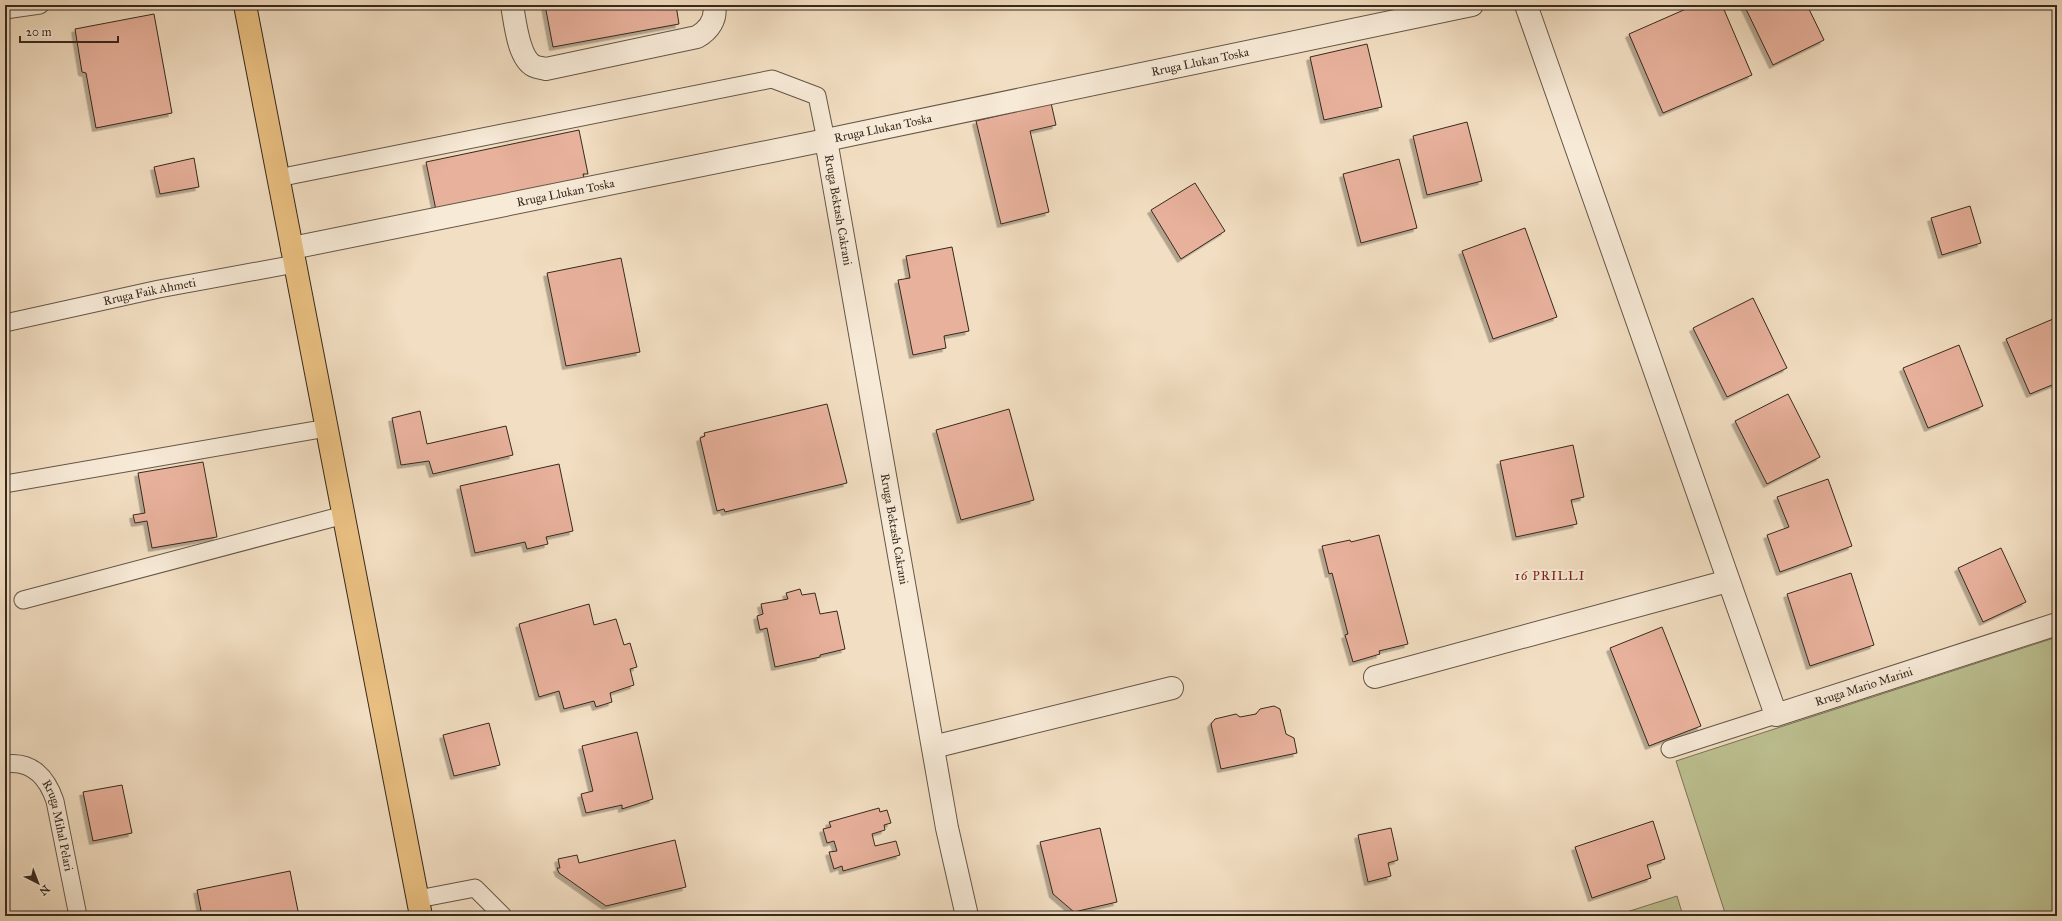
<svg xmlns="http://www.w3.org/2000/svg" width="2062" height="921" font-family="'IM FELL Great Primer',serif">
<style>
.green{fill:#bdc192;stroke:#7a7558}
.building{fill:#e8b19c;stroke:#36291e;filter:url(#shadow)}
.lines{fill:none;stroke-linecap:round;stroke-linejoin:round}
.lane-casing{stroke:#655647;stroke-width:19}
.street-casing{stroke:#655647;stroke-width:24}
.primary-casing{stroke:#36291e;stroke-width:24}
.lane{stroke:#f7ead7;stroke-width:17}
.street{stroke:#f7ead7;stroke-width:22}
.primary{stroke:#e9bf81;stroke-width:22}
.labels{text-anchor:middle;dominant-baseline:central;stroke-width:4;stroke-linejoin:round;paint-order:stroke}
.street-label{font-size:12px;fill:#36291e;stroke:#f7ead7}
.neighbourhood-label{font-size:13px;letter-spacing:1px;fill:#7a1f14;stroke:#f7ead7}
</style>
<defs>
<filter id="shadow"><feDropShadow dx="-3.5" dy="3.5" stdDeviation="0" flood-color="#0004"/></filter>
</defs>
<rect width="100%" height="100%" fill="#f2dec2"/>
<filter id="stains"><feTurbulence type="fractalNoise" baseFrequency=".005" numOctaves="4"/><feColorMatrix values="0 0 0 0 .2 0 0 0 0 .09 0 0 0 0 .02 0 0 0 .5 -.17"/></filter>
<radialGradient id="worn" r=".72"><stop offset=".6" stop-color="#630" stop-opacity="0"/><stop offset="1" stop-color="#630" stop-opacity=".3"/></radialGradient>
<!-- green -->
<g class="green">
<polygon points="2057,637 2057,916 1726,916 1676,761"/>
<polygon points="1677,896 1683,916 1614,916"/>
</g>
<!-- building -->
<g class="building">
<polygon points="545,5 676,5 679,24 553,47"/>
<polygon points="1695,5 1722,5 1752,75 1663,113 1629,34"/>
<polygon points="1744,5 1807,5 1824,40 1773,65"/>
<polygon points="154,14 172,113 96,128 86,73 82,72 75,29"/>
<polygon points="1367,44 1382,107 1324,120 1310,57"/>
<polygon points="1051,103 1056,125 1030,131 1049,212 1001,224 976,121"/>
<polygon points="1467,122 1482,181 1427,195 1413,136"/>
<polygon points="579,130 588,174 583,174 584,178 436,210 426,162"/>
<polygon points="194,158 199,187 160,194 154,167"/>
<polygon points="1399,159 1417,228 1361,243 1343,174"/>
<polygon points="1195,183 1225,231 1181,259 1151,210"/>
<polygon points="1970,206 1981,243 1942,255 1931,218"/>
<polygon points="1525,228 1557,317 1493,339 1462,251"/>
<polygon points="952,247 969,331 944,336 946,348 913,355 898,280 910,278 906,256"/>
<polygon points="621,258 640,352 566,366 547,273"/>
<polygon points="1753,298 1787,368 1727,397 1693,328"/>
<polygon points="2053,319 2057,327 2057,383 2030,394 2006,339"/>
<polygon points="1959,345 1983,406 1928,428 1903,368"/>
<polygon points="1788,394 1820,457 1767,484 1735,421"/>
<polygon points="827,404 847,483 725,512 724,509 717,511 700,438 705,436 704,433"/>
<polygon points="1009,409 1034,500 961,520 936,430"/>
<polygon points="420,411 427,444 506,426 513,455 433,474 429,461 401,465 392,418"/>
<polygon points="1573,445 1584,497 1571,500 1577,524 1516,537 1500,461"/>
<polygon points="203,462 217,537 152,548 147,521 135,523 133,515 145,513 138,473"/>
<polygon points="559,464 573,531 546,537 548,544 527,549 525,542 475,553 460,486"/>
<polygon points="1828,479 1852,546 1780,572 1767,535 1789,527 1777,497"/>
<polygon points="1379,535 1408,644 1379,651 1380,654 1353,662 1345,635 1348,634 1332,573 1329,574 1322,546 1350,540 1351,542"/>
<polygon points="2001,548 2026,602 1983,622 1958,568"/>
<polygon points="1851,573 1874,645 1810,666 1787,594"/>
<polygon points="800,589 802,595 815,593 820,614 837,611 845,649 820,655 820,657 775,667 767,628 760,630 757,616 763,614 761,604 788,599 786,593"/>
<polygon points="589,604 594,625 616,619 624,645 630,643 637,667 630,669 634,685 610,693 612,702 596,707 594,701 564,709 559,691 539,697 519,624"/>
<polygon points="1662,627 1701,726 1649,746 1610,648"/>
<polygon points="1274,706 1280,709 1286,734 1294,738 1297,753 1221,769 1211,724 1215,719 1236,714 1240,717 1256,714 1260,709"/>
<polygon points="489,723 500,765 454,776 443,735"/>
<polygon points="637,732 653,799 622,809 622,805 586,813 581,794 593,791 582,746"/>
<polygon points="122,785 132,833 93,841 83,792"/>
<polygon points="879,808 880,812 887,810 891,823 884,825 885,830 872,834 875,846 896,841 900,855 843,871 842,866 834,869 829,852 837,851 834,841 827,843 823,829 831,827 829,822"/>
<polygon points="1653,821 1665,859 1647,865 1651,878 1592,898 1575,847"/>
<polygon points="1100,828 1117,902 1074,912 1053,894 1040,842"/>
<polygon points="1391,828 1398,860 1388,863 1391,876 1368,882 1358,835"/>
<polygon points="675,840 686,887 606,906 559,873 557,868 560,868 558,859 577,855 579,863"/>
<polygon points="290,871 299,916 202,916 197,890"/>
</g>
<g class="lines">
<defs>
<g id="lane">
<polyline points="5,10 40,5"/>
<polyline points="278,178 772,79 817,96 826,140"/>
<path id="s1" d="M5,323L159,289L295,264"/>
<polyline points="5,484 327,428"/>
<polyline points="23,600 344,515"/>
<polyline points="1670,749 1776,715"/>
<path id="s2" d="M5,764C32,760 47,777 55,801L78,916"/>
<polyline points="418,899 475,888 503,916"/>
</g>
<g id="street">
<path d="M512,5C515,21 518,58 534,66C538,68 543,68 546,69L697,37C709,30 717,19 714,5"/>
<path id="s3" d="M1526,5L1776,715L2057,624"/>
<path id="s4" d="M826,140L947,828L967,916"/>
<path id="s5" d="M292,248L826,140L1472,5"/>
<polyline points="1375,677 1728,581"/>
<polyline points="933,747 1172,688"/>
</g>
<polyline id="primary" points="245,5 421,916"/>
</defs>
<!-- lane casing -->
<use href="#lane" class="lane-casing"/>
<!-- street casing -->
<use href="#street" class="street-casing"/>
<!-- primary casing -->
<use href="#primary" class="primary-casing"/>
<!-- lane -->
<use href="#lane" class="lane"/>
<!-- street -->
<use href="#street" class="street"/>
<!-- primary -->
<use href="#primary" class="primary"/>
</g>
<g class="labels">
<!-- street labels -->
<g class="street-label">
<text stroke="none"><textPath href="#s5" startOffset="927">Rruga Llukan Toska</textPath></text>
<text stroke="none"><textPath href="#s5" startOffset="603">Rruga Llukan Toska</textPath></text>
<text stroke="none"><textPath href="#s5" startOffset="279">Rruga Llukan Toska</textPath></text>
<text stroke="none"><textPath href="#s4" startOffset="71">Rruga Bektash Cakrani</textPath></text>
<text stroke="none"><textPath href="#s1" startOffset="148">Rruga Faik Ahmeti</textPath></text>
<text stroke="none"><textPath href="#s4" startOffset="395">Rruga Bektash Cakrani</textPath></text>
<text stroke="none"><textPath href="#s3" startOffset="845">Rruga Mario Marini</textPath></text>
<text stroke="none"><textPath href="#s2" startOffset="93">Rruga Mihal Pelari</textPath></text>
</g>
<!-- neighbourhood labels -->
<g class="neighbourhood-label">
<text x="1550" y="576">16 PRILLI</text>
</g>
</g>
<!-- margin -->
<rect width="2062" height="921" fill="none" stroke="#f2dec2" stroke-width="20"/>
<rect x="6" y="6" width="2050" height="909" fill="none" stroke="#36291e" stroke-width="2"/>
<rect x="10" y="10" width="2042" height="901" fill="none" stroke="#36291e"/>
<!-- north arrow -->
<g transform="translate(38 883) rotate(138)" stroke="#f7ead7" stroke-width="3" paint-order="stroke">
<path d="M0-3L7 15L0 10L-7 15Z" fill="#36291e"/>
<text y="-6" font-size="11" font-weight="bold" text-anchor="middle" fill="#36291e">N</text>
</g>
<!-- scale -->
<path d="M20 36v6h98v-6" fill="none" stroke="#36291e" stroke-width="2"/>
<text x="26" y="36" font-size="12" fill="#36291e" stroke="#f7ead7" stroke-width="3" paint-order="stroke">20 m</text>
<rect width="100%" height="100%" filter="url(#stains)"/>
<rect width="100%" height="100%" fill="url(#worn)"/>
</svg>
